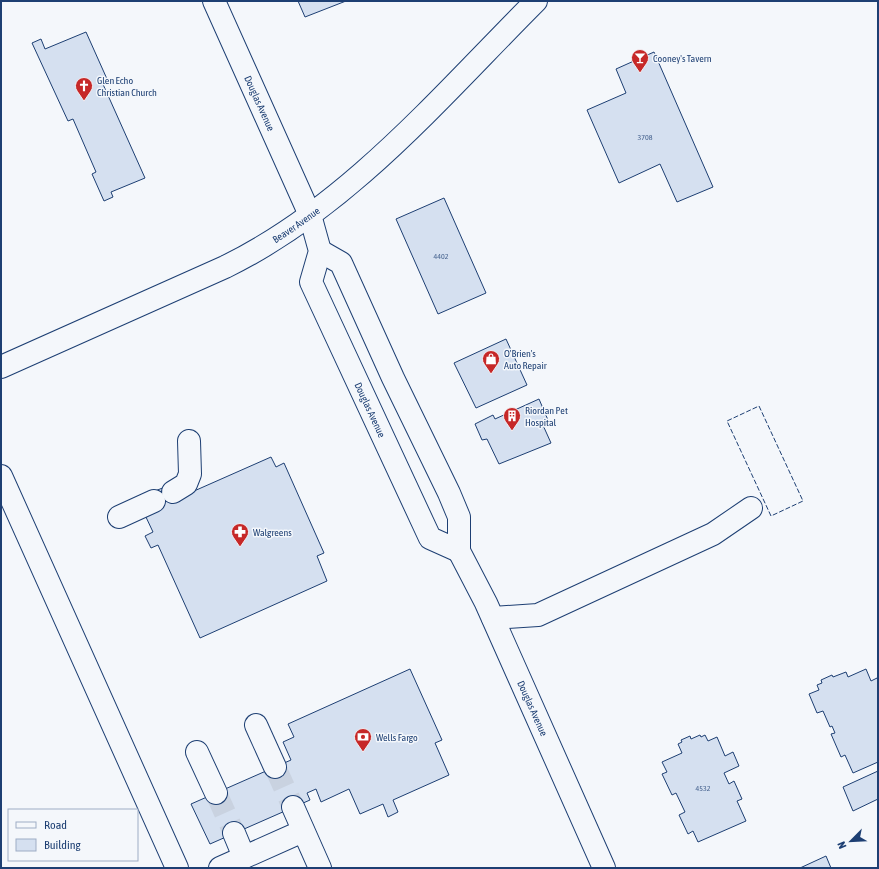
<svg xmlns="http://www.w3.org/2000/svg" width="879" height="869" font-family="'Asap Condensed',sans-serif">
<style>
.building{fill:#d5e0f0;stroke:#1d3f73}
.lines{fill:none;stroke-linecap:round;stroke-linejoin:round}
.minor-tunnel{stroke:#c9d2e0;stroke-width:22;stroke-dasharray:22 11;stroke-linecap:butt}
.minor-casing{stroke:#1d3f73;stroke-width:24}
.major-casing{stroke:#1d3f73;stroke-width:24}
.minor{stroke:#f4f7fb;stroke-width:22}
.major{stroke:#f4f7fb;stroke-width:22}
.fence{stroke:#1d3f73;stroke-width:1;stroke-dasharray:5 2;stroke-linecap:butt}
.labels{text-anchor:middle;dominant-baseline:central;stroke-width:3;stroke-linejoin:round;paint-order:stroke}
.number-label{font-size:8px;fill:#4b6792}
.poi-label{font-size:10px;fill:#1d3f73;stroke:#f4f7fb;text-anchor:start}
.street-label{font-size:10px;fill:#1d3f73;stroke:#f4f7fb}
</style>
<rect width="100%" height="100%" fill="#f4f7fb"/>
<!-- building -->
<g class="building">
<polygon points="298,1 346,1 305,17"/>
<polygon points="86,32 107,79 102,82 145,178 111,192 113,197 104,201 92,174 96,172 73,119 68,121 32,43 41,39 45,49"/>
<polygon points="654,52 713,187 677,202 660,164 619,183 587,110 626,93 616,69"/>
<polygon points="444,198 486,293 438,314 396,219"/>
<polygon points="506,339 527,385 476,408 454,363"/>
<polygon points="539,399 548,420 542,423 551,443 499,464 487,439 482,440 475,424 493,415 495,419"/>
<polygon points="271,457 276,467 284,463 324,553 317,556 327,581 200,638 158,545 151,548 145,536 153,532 145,515 155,491 165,487 176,499"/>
<polygon points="410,669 442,740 435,743 449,775 393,800 398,812 388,817 383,804 360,814 349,789 321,802 316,789 307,793 310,800 210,844 191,804 291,760 283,742 294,737 288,724"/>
<polygon points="866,669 871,681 877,678 878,680 878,762 853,773 845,755 841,757 831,734 835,733 832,726 830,727 823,711 817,713 809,694 819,690 817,685 822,683 821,680 832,675 833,677 846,672 848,677"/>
<polygon points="700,735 701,737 705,735 708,741 717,737 725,756 733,752 739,766 724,773 729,784 734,781 742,799 737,801 746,821 698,842 693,831 688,834 679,815 685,812 676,793 672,795 662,774 667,772 662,762 682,753 678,744 682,742 681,740 690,736 691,739"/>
<polygon points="878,771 878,799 853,811 843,787"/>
<polygon points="826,856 831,868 800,868"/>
</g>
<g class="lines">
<!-- minor-tunnel -->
<g class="minor-tunnel">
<polyline points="275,767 293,807"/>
<polyline points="216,793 234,833"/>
</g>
<defs>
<g id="minor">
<polyline points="1,476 177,868"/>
<polyline points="173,492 186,484 190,474 189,441"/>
<polyline points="119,517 154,501"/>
<polyline points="493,618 538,615 713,534 751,508"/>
<polyline points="256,725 275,767"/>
<polyline points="197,752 216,793"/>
<polyline points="293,807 320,868"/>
<polyline points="234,833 244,857"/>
<polyline points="220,868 303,831"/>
</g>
<g id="major">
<path id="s1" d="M214,1L310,215L320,251L311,282L430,538L459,551"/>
<path id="s2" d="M320,251L341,263L393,378L449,493L459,517V551L486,603L604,868"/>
<path id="s3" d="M1,367L225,267C348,207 440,97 536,1"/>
</g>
</defs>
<!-- minor casing -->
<use href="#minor" class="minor-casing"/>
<!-- major casing -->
<use href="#major" class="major-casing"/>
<!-- minor -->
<use href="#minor" class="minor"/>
<!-- major -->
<use href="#major" class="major"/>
<!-- fence -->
<polygon class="fence" points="759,406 803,501 771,516 727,421"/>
</g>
<!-- icons -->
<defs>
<symbol id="bar-pin" viewBox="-11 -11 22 30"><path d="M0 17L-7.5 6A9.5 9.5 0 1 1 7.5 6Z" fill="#c62828" stroke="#f4f7fb"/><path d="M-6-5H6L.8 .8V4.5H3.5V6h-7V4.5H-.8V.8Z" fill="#fff"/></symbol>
<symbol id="church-pin" viewBox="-11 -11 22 30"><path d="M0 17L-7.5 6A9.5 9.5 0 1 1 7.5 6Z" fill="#c62828" stroke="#f4f7fb"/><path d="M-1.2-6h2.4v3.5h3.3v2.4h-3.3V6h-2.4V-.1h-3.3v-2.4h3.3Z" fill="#fff"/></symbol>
<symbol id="shop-pin" viewBox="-11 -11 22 30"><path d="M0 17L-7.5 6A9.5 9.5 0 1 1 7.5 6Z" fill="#c62828" stroke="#f4f7fb"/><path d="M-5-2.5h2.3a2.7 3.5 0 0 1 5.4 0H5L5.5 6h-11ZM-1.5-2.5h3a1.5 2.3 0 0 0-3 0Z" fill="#fff"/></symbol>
<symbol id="building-pin" viewBox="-11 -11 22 30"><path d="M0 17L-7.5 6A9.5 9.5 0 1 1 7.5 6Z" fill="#c62828" stroke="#f4f7fb"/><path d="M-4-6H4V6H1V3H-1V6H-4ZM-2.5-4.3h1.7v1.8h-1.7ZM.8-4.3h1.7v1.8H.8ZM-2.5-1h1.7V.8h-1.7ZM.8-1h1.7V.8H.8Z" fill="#fff"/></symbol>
<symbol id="pharmacy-pin" viewBox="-11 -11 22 30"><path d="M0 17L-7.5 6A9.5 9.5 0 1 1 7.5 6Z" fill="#c62828" stroke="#f4f7fb"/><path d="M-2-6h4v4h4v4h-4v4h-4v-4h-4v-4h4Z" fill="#fff"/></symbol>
<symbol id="bank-pin" viewBox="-11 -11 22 30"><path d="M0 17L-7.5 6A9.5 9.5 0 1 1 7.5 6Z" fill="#c62828" stroke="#f4f7fb"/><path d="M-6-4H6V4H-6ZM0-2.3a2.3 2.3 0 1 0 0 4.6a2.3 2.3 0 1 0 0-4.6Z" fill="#fff"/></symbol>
</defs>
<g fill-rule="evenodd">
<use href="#bar-pin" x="630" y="48" width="20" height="27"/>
<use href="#church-pin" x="74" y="76" width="20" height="27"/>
<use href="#shop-pin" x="481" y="349" width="20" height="27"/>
<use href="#building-pin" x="502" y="406" width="20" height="27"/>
<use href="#pharmacy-pin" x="230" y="522" width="20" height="27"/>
<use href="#bank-pin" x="353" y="727" width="20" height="27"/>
</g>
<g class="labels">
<!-- number labels -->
<g class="number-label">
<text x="645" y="137">3708</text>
<text x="441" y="256">4402</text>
<text x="703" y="788">4532</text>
</g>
<!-- poi labels -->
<g class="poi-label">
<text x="653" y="58">Cooney's Tavern</text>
<text x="97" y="80">Glen Echo<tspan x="97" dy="12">Christian Church</tspan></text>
<text x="504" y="353">O'Brien's<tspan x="504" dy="12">Auto Repair</tspan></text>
<text x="525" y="410">Riordan Pet<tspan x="525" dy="12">Hospital</tspan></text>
<text x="253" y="532">Walgreens</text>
<text x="376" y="737">Wells Fargo</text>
</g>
<!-- street labels -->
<g class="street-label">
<text stroke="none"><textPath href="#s1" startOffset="112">Douglas Avenue</textPath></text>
<text stroke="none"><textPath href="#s3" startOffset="328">Beaver Avenue</textPath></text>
<text stroke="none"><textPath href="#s1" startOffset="445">Douglas Avenue</textPath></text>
<text stroke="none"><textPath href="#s2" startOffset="512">Douglas Avenue</textPath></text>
</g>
</g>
<!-- border -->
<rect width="879" height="869" fill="none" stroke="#1d3f73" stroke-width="4"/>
<!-- legend -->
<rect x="8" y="809" width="130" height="52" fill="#f4f7fb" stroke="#9eadc5"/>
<rect x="16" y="822" width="20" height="6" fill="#f4f7fb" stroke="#9eadc5"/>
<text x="44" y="829" font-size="12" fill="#1d3f73">Road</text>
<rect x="16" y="839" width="20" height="12" fill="#d5e0f0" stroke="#9eadc5"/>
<text x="44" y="849" font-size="12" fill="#1d3f73">Building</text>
<!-- north arrow -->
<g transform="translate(851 841) rotate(246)" stroke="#f4f7fb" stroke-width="3" paint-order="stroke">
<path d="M0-3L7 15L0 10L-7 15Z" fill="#1d3f73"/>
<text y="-6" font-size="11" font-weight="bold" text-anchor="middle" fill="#1d3f73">N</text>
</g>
</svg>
